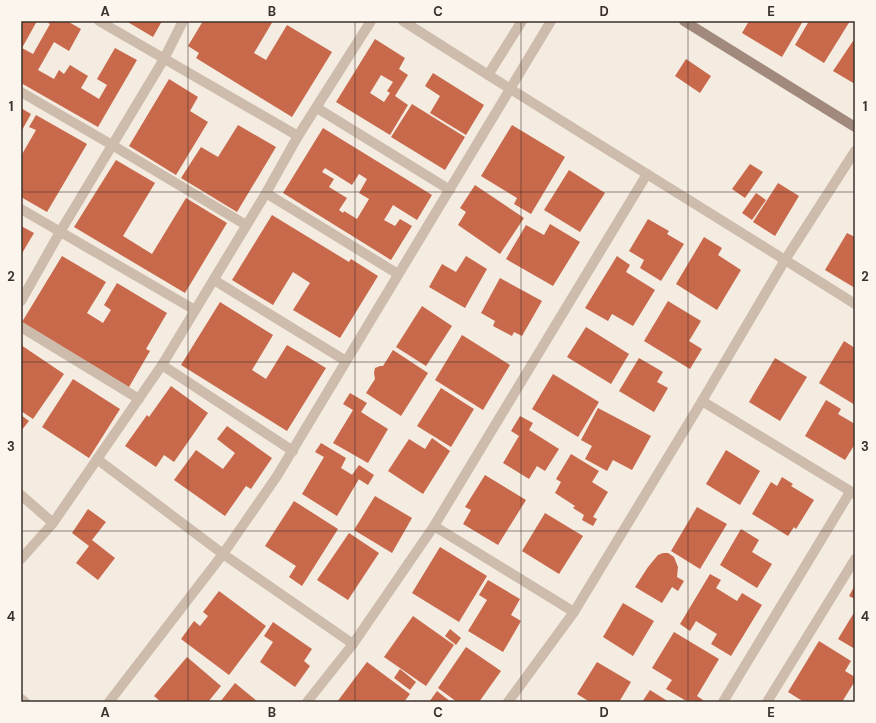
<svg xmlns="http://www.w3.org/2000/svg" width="876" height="723" font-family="'DM Sans',sans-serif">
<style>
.building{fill:#c8694b;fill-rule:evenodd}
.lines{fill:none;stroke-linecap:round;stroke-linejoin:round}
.street{stroke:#cdbbac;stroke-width:10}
.secondary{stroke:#a18a7d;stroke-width:10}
.grid{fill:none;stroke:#3b302b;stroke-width:1;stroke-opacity:0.55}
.neatline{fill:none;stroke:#3b302b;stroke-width:1.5}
.grid-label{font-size:13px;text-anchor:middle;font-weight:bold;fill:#3b302b}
</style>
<rect width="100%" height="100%" fill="#f4ebe1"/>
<!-- building -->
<g class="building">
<polygon points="21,21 37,21 22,48 33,54 50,24 45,21 67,21 81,29 69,51 54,42 38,70 54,79 59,70 64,74 70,65 88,76 81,88 99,99 107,85 97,79 115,48 137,60 98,127 21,83"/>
<polygon points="126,21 162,21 153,37"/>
<polygon points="203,21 273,21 254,53 266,60 287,25 332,52 292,117 196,58 199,53 188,46"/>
<polygon points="749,21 803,21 782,57 742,33"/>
<polygon points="809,21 850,21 824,63 795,45"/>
<polygon points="855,38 855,84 833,71"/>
<path d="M375,39L405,58L399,69L408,75L395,96L408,105L390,135L336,102ZM381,75L393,82L387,91L390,93L384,102L370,93Z"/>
<polygon points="686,59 711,76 700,93 675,76"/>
<polygon points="433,73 484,105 466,135 430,113 440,96 425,86"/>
<polygon points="169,79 198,97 190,111 208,122 176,175 129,146"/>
<polygon points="412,104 465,137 445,170 391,137"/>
<polygon points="21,108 31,114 21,132"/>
<polygon points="36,115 87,144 47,212 21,197 21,156 36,130 29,127"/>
<polygon points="238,125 276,147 237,212 181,178 201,147 218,157"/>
<polygon points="512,125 565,157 531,214 514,204 517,198 481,176"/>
<path d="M323,128L432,195L417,220L393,205L389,212L384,220L395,226L400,219L412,226L391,260L283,193ZM325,168L352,185L359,174L367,179L359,193L369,199L357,219L344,211L343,213L339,210L347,198L329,187L334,179L322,172Z"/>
<polygon points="116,160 155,183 123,236 152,254 186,198 227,223 185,293 74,227"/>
<polygon points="750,164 763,172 745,198 732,189"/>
<polygon points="569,170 605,193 580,232 544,210"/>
<polygon points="778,183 799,196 775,236 753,222"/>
<polygon points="475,185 524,218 500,254 458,225 466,212 460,208"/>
<polygon points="756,193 766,200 752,220 742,213"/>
<polygon points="272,215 349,262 351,259 378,276 340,338 293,310 310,283 293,272 273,305 232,280"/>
<polygon points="648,219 669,231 667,234 684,244 661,281 640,268 644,260 629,251"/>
<polygon points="550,224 580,242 553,286 506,259 526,225 544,235"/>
<polygon points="21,226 34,233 21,255"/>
<polygon points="847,233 855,237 855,288 825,270"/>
<polygon points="704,237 722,248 718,255 741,270 717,310 676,284"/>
<polygon points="62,256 106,282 87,313 103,323 111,310 104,305 117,283 167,313 146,349 150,351 129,387 22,322"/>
<polygon points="466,256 487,269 465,308 429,287 442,264 456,272"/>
<polygon points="617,256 630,265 626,272 655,290 633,326 612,314 608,321 585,308"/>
<polygon points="500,278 542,301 522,336 514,332 512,336 493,326 495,321 481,313"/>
<polygon points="668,301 701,321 689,341 702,349 690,369 644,341"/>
<polygon points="220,302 273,335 252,370 266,379 287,345 326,368 287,431 181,365"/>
<polygon points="422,306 452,326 426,366 396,347"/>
<polygon points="586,327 629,354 611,384 567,357"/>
<polygon points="462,335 510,365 483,410 435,380"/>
<polygon points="844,341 855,348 855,405 819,383"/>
<polygon points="21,345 64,374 33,419 21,411"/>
<polygon points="393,350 428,373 401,416 366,393 375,379 374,373 375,368 380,366 383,366"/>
<polygon points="639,358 663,372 657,382 668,388 654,412 619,391"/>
<polygon points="775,358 807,377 780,421 749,402"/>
<polygon points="553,374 599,402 578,437 532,409"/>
<polygon points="73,379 120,409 89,458 42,427"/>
<polygon points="171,386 208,413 174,462 164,455 156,467 125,446 147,415 149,417"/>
<polygon points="441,388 474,409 451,447 417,426"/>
<polygon points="350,393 367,403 361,412 388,429 368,463 333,443 353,410 343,404"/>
<polygon points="826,400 841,409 838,414 855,424 855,444 845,460 805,436"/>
<polygon points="598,408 651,436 632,470 613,460 607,471 585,459 592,446 581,440"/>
<polygon points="21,415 29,421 21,431"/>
<polygon points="520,416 533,423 529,430 559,449 545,471 537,466 529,479 503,463 519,436 511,431"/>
<polygon points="227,426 272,458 251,489 246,486 225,516 174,480 196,450 223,469 235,453 217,439"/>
<polygon points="432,438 450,451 423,494 388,471 409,439 425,449"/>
<polygon points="321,443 346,458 341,468 359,479 337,516 302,494 324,457 315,452"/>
<polygon points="726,450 760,471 740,505 706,484"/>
<polygon points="571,454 599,471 592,482 608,492 593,517 597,519 593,526 582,520 584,515 573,508 575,506 555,493 561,482 556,479"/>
<polygon points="359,465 374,475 368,485 352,475"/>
<polygon points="485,475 526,500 498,545 463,524 471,510 465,507"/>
<polygon points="782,477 793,484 791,486 814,500 796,529 794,527 788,536 752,514 771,482 777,486"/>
<polygon points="375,496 412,518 392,553 354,530"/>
<polygon points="294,501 338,529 302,586 289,577 296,566 265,546"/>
<polygon points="697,507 727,524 700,569 671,551"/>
<polygon points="88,509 106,522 92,540 115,558 98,580 76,563 89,546 72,533"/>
<polygon points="545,513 583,536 559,574 522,551"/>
<polygon points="741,529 759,540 752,552 772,564 757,588 720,565"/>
<polygon points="349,533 379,553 348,600 317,580"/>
<polygon points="440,547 487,576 459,622 412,593"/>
<polygon points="663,553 668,553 674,557 678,567 677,577 684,581 678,591 672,587 662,603 635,587 648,567 658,555"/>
<polygon points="710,574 721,580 716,588 737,601 742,593 762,605 731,656 711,644 717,634 696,621 690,631 680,624"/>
<polygon points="488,580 520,599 511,615 521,621 503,652 468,631 487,600 479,595"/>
<polygon points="854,587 855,588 855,599 849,596"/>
<polygon points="219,591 266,626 229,675 181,639 194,621 200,626 208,616 203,612"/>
<polygon points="623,603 654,621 633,656 603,637"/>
<polygon points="855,611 855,649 838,639"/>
<polygon points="413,616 454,645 426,686 384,657"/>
<polygon points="273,622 312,649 304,661 310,666 295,687 260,662 273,642 264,636"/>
<polygon points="450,629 461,638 456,645 445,636"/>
<polygon points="674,632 719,659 697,696 703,700 702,702 688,702 666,689 672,680 652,668"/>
<polygon points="819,641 851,661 845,671 855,677 855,681 842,702 804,702 788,692"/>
<polygon points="466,647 501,671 479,702 457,702 438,688"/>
<polygon points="187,657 221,686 208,702 161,702 154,696"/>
<polygon points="367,662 410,694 404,702 337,702"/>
<polygon points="597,662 631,682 619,702 590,702 577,694"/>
<polygon points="400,669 416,682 410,690 394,678"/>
<polygon points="235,683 258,702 220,702"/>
<polygon points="650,690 669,702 642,702"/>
<polygon points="437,691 451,702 429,702"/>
</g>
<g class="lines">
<!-- street -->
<g class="street">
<polyline points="99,21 298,136"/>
<path d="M403,21C553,117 705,209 855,304"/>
<polyline points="488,75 522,21"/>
<polyline points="21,92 112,145 246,225"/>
<polyline points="317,108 450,190"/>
<polyline points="266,193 398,274"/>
<polyline points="21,209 195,310"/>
<polyline points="214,280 346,361"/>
<polyline points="21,301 60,232 164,59 183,21"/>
<polyline points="21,327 139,399"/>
<polyline points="162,365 293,451"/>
<polyline points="702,401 855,494"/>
<polyline points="97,459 223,554 353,644"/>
<polyline points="21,495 53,523"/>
<polyline points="434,526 574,612"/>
<polyline points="21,559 53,523 162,365 266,193 298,136 371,21"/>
<polyline points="21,699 25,702"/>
<polyline points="109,702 223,554 277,476 551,21"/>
<polyline points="307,702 353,644 434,526 647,174"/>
<polyline points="508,702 574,612 702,401 785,260 855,151"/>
<polyline points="723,702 850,492"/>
<polyline points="767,702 855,559"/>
</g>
<!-- secondary -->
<polyline class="secondary" points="684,21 855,127"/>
</g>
<!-- grid -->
<path class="grid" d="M188,21V702M355,21V702M521,21V702M688,21V702M21,192H855M21,362H855M21,531H855"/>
<!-- border -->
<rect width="876" height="723" fill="none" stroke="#fbf5ee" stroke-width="44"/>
<rect x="22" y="22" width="832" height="679" class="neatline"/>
<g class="grid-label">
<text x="105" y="16">A</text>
<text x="272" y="16">B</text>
<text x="438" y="16">C</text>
<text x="604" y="16">D</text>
<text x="771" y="16">E</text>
<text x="11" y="111">1</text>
<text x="865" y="111">1</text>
<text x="11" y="281">2</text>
<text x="865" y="281">2</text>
<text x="11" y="451">3</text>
<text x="865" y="451">3</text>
<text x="11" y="621">4</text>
<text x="865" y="621">4</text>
<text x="105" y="717">A</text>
<text x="272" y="717">B</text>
<text x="438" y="717">C</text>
<text x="604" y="717">D</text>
<text x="771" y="717">E</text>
</g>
</svg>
